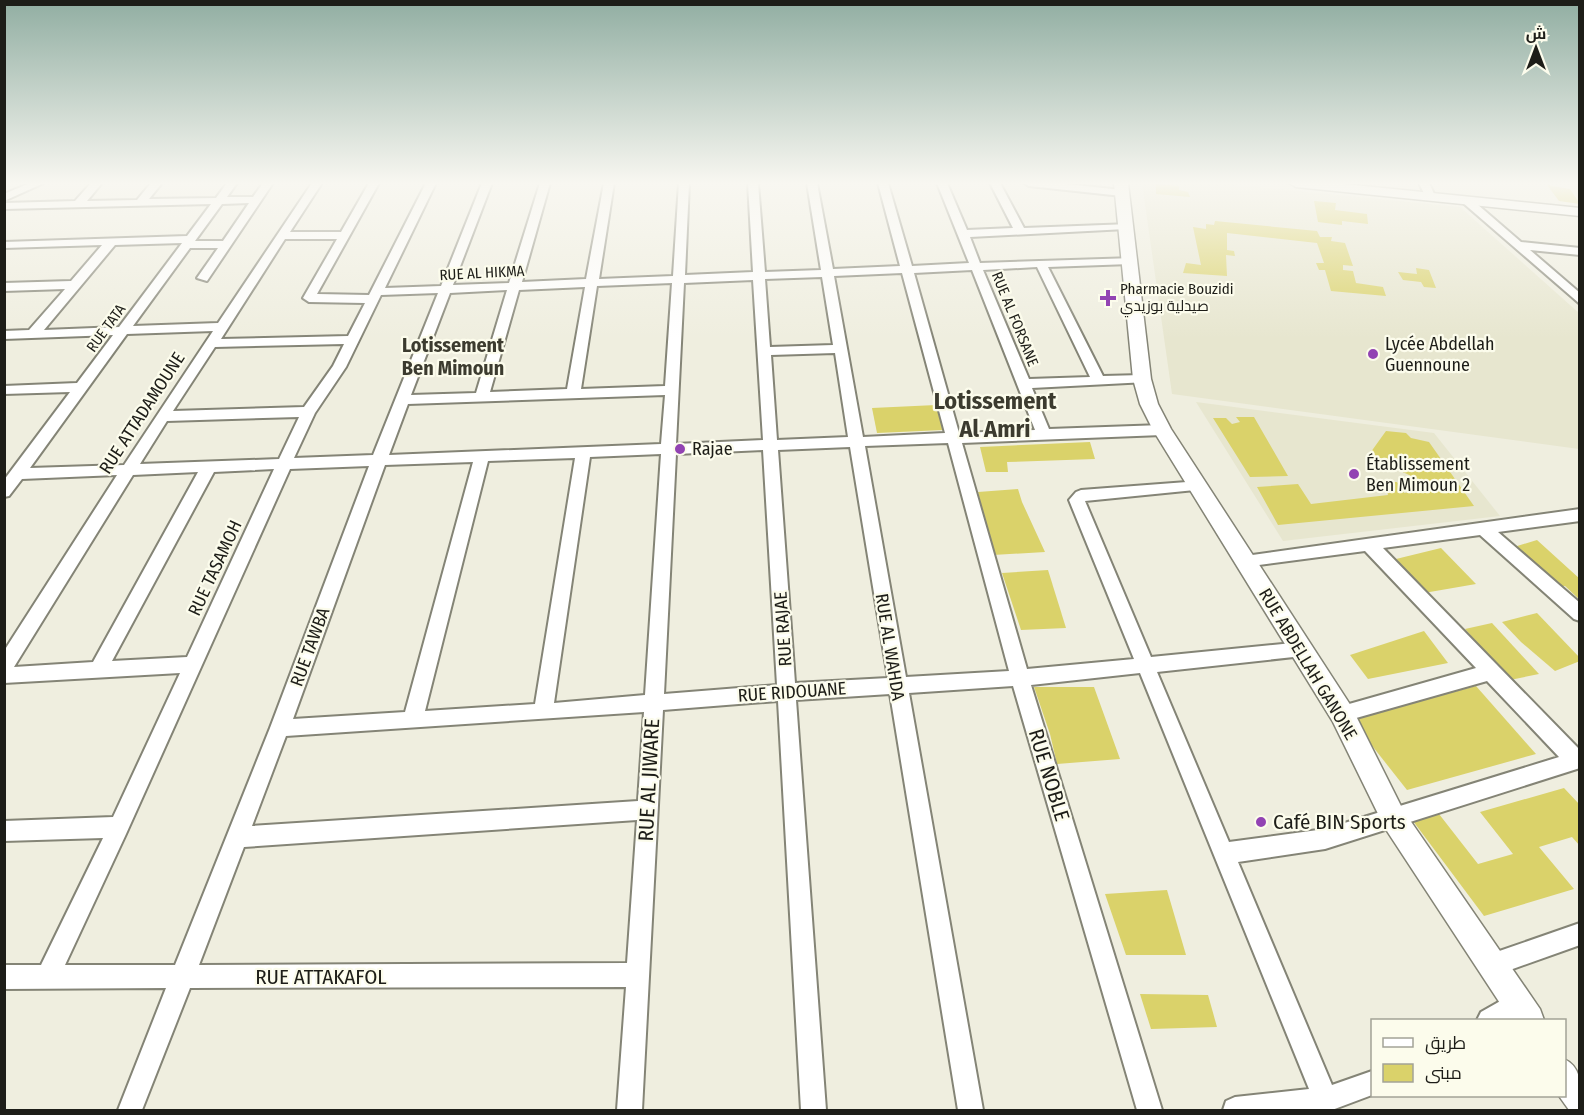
<svg xmlns="http://www.w3.org/2000/svg" width="1584" height="1115" font-family="'Fira Sans Condensed',Cairo,sans-serif">
<style>
.built{fill:#e7e6cf}
.building{fill:#dad26a}
.lines{fill:none;stroke-linecap:round;stroke-linejoin:round}
.minor-casing{stroke:#848476;stroke-width:4}
.tertiary-casing{stroke:#848476;stroke-width:3}
.minor{fill:#fff;fill-rule:evenodd}
.tertiary{fill:#fff;fill-rule:evenodd}
.poi-dot{fill:#9243b3;stroke:#fcfcec;stroke-width:2}
.labels{text-anchor:middle;dominant-baseline:central;stroke-width:4.5;stroke-linejoin:round;paint-order:stroke}
.far-street-label{font-size:15px;fill:#1d1d18;stroke:#fcfcec}
.far-poi-label{font-size:15px;fill:#1d1d18;stroke:#fcfcec;text-anchor:start}
.poi-label{font-size:18px;fill:#1d1d18;stroke:#fcfcec;text-anchor:start}
.street-label{font-size:18px;fill:#1d1d18;stroke:#fcfcec}
.neighbourhood-label{font-size:20px;font-weight:bold;fill:#3c3b2f;stroke:#fcfcec}
.near-street-label{font-size:21px;fill:#1d1d18;stroke:#fcfcec}
.near-poi-label{font-size:21px;fill:#1d1d18;stroke:#fcfcec;text-anchor:start}
.district-label{font-size:24px;font-weight:bold;fill:#3c3b2f;stroke:#fcfcec}
</style>
<rect width="100%" height="100%" fill="#efeedf"/>
<!-- built -->
<g class="built">
<polygon points="1142,183 1217,183 1460,207 1579,313 1579,449 1172,394"/>
<polygon points="1196,402 1434,433 1500,516 1283,541"/>
</g>
<!-- building -->
<g class="building">
<polygon points="1156,184 1179,186 1179,190 1188,192 1190,197 1156,194"/>
<polygon points="1547,185 1570,189 1580,204 1559,201"/>
<polygon points="1314,201 1336,203 1335,210 1367,214 1368,224 1342,221 1342,225 1318,222"/>
<polygon points="1215,221 1317,231 1320,237 1332,237 1331,241 1345,243 1353,266 1343,265 1343,270 1353,271 1356,283 1383,287 1386,296 1331,291 1325,270 1319,270 1316,263 1324,263 1317,243 1227,233 1227,250 1234,251 1235,256 1226,255 1227,276 1183,273 1186,263 1201,265 1193,227 1206,229 1206,224 1214,225"/>
<polygon points="1416,268 1429,270 1436,288 1424,287 1421,282 1403,280 1398,272 1417,274"/>
<polygon points="936,405 943,430 877,433 872,408"/>
<polygon points="1236,417 1254,417 1288,476 1250,477 1213,418 1226,418 1232,424 1240,422"/>
<polygon points="1386,431 1406,433 1411,438 1429,442 1474,506 1278,525 1257,487 1298,484 1311,504 1388,495 1384,482 1397,482 1404,493 1429,490 1420,480 1368,456"/>
<polygon points="1090,442 1095,459 1007,462 1008,472 986,472 980,447"/>
<polygon points="1018,489 1022,502 1045,552 993,555 978,492"/>
<polygon points="1537,540 1580,579 1580,600 1565,586 1555,587 1514,547"/>
<polygon points="1441,548 1476,584 1424,593 1396,559"/>
<polygon points="1048,570 1066,628 1021,630 1002,573"/>
<polygon points="1537,613 1580,658 1580,661 1555,671 1521,642 1502,622"/>
<polygon points="1492,623 1539,674 1510,680 1465,629"/>
<polygon points="1424,631 1448,663 1368,679 1350,655"/>
<polygon points="1476,686 1536,754 1407,790 1351,719"/>
<polygon points="1034,687 1094,687 1120,759 1057,764 1050,734"/>
<polygon points="1564,788 1580,805 1580,846 1572,837 1539,847 1574,889 1484,916 1413,821 1439,814 1478,864 1513,854 1480,812"/>
<polygon points="1167,890 1186,955 1126,955 1105,894"/>
<polygon points="1140,994 1208,995 1217,1027 1151,1029"/>
</g>
<g class="lines">
<defs>
<g id="minor">
<polygon points="30,183 44,183 4,201 4,194"/>
<path d="M91,183H102L87,201L137,200L151,183H162L149,199L216,198L227,183H237L227,197H253L263,183H273L207,281L197,278L218,248H190L133,326L218,323L312,183H322L290,232H341L369,183H379L317,294L369,295L426,183H436L385,288L441,286L482,183H492L453,285L509,283L540,183H550L522,282L586,279L604,183H614L599,279L673,276L679,183H689L685,275L753,272L748,183H758L765,272L821,270L807,183H817L833,269L900,266L878,183H888L912,266L969,263L937,183H947L967,230L1013,228L990,183H1000L1024,228L1130,224V228L1126,229L970,237L980,263L1134,258L1136,260L1130,264L1048,267L1103,376L1142,375L1149,379L1147,382L1032,388L1049,429L1162,425L1169,430L1162,435L962,443L1027,669L1134,659L1069,500L1076,492L1081,490L1200,481L1203,485L1195,490L1085,501L1151,657L1303,642L1309,644L1312,649L1309,654L1303,656L1157,672L1229,842L1325,829L1559,757L1487,681L1342,722L1335,720L1332,714L1335,708L1476,668L1365,551L1244,567L1238,565L1236,561L1238,557L1580,509V521L1498,532L1580,603V621L1574,619L1480,535L1383,548L1580,750V768L1325,849L1238,862L1332,1085L1372,1071V1095L1332,1110H1223L1226,1101L1235,1097L1309,1089L1140,673L1031,685L1162,1110H1137L1013,686L909,693L983,1110H958L890,694L796,700L826,1110H801L778,701L663,710L642,1110H617L626,987L190,988L142,1110H118L166,988L4,989V965H41L103,838L4,841V821L113,817L180,673L4,683V651L117,475L22,479L9,496L4,497V480L70,392L4,394V386L77,383L113,335L4,339V331L29,330L65,289L4,291V283L71,281L102,245L4,248V242L187,236L211,204L4,209V203L75,201ZM249,203L223,241H195L222,204ZM285,239H337L303,298L309,302L365,303L348,336L221,339ZM182,243L119,327L44,330L115,245ZM1037,267L1090,377L1029,379L983,270ZM972,270L1035,430L959,433L914,273ZM902,273L945,433L863,437L834,276ZM822,277L833,345L770,347L765,279ZM753,280L763,440L676,444L684,283ZM672,283L665,386L581,389L597,286ZM585,287L567,389L490,392L519,290ZM507,290L476,393L411,395L450,293ZM438,293L373,455L294,458L315,413L346,367L381,295ZM213,331L124,465L30,468L127,334ZM344,344L333,366L304,407L173,411L215,347ZM835,353L848,437L777,440L771,355ZM665,395L661,444L389,455L408,404ZM299,417L279,459L140,464L167,421ZM948,443L1009,671L906,677L865,446ZM850,447L888,678L795,683L778,450ZM763,450L777,685L664,694L676,454ZM661,454L645,695L554,703L590,457ZM575,458L535,704L425,711L488,461ZM473,462L405,712L293,719L385,465ZM369,466L270,728L175,965H65L126,834L290,469ZM274,469L187,657L112,661L214,472ZM198,472L93,662L14,667L133,475ZM644,712L638,801L252,826L286,736ZM637,820L627,963L199,965L244,847Z"/>
<polygon points="1024,183 1057,183 1122,190 1127,193 1122,196 1029,186"/>
<polygon points="1419,183 1429,183 1435,196 1434,198 1426,198"/>
<polygon points="1462,198 1470,198 1521,242 1580,248 1580,255 1530,250 1580,293 1580,304 1462,202"/>
<polygon points="1580,923 1580,945 1493,976 1485,972 1481,964 1485,956"/>
<path d="M1518,991L1526,995L1530,1003C1521,1025 1497,1020 1477,1020L1481,1012Z"/>
</g>
<g id="tertiary">
<polygon points="1114,183 1128,183 1151,379 1158,404 1171,429 1351,706 1403,810 1540,1009 1544,1020 1511,1020 1385,828 1333,722 1153,430 1140,404 1133,379"/>
<polygon points="1289,183 1334,183 1580,208 1580,216 1296,187"/>
<path d="M1564,1059C1584,1068 1580,1090 1580,1110H1569L1559,1096H1564Z"/>
</g>
</defs>
<!-- minor casing -->
<use href="#minor" class="minor-casing"/>
<!-- tertiary casing -->
<use href="#tertiary" class="tertiary-casing"/>
<!-- minor -->
<use href="#minor" class="minor"/>
<!-- tertiary -->
<use href="#tertiary" class="tertiary"/>
</g>
<!-- sky -->
<linearGradient id="sky" x2="0" y2="1"><stop stop-color="#91aea2"/><stop offset="0.54" stop-color="#f8f7f1"/><stop offset="1" stop-color="#f8f7f1" stop-opacity="0"/></linearGradient>
<rect width="1584" height="339" fill="url(#sky)"/>
<!-- markers -->
<g class="poi-dot">
<path d="M1105 289h6v6h6v6h-6v6h-6v-6h-6v-6h6z"/>
<circle cx="1373" cy="354" r="6"/>
<circle cx="680" cy="449" r="6"/>
<circle cx="1354" cy="474" r="6"/>
<circle cx="1261" cy="822" r="6"/>
</g>
<g class="labels">
<!-- far-street labels -->
<g class="far-street-label">
<text transform="translate(482 273) rotate(-3)">RUE AL HIKMA</text>
<text transform="translate(1015 319) rotate(68)">RUE AL FORSANE</text>
<text transform="translate(106 328) rotate(-54)">RUE TATA</text>
</g>
<!-- far-poi labels -->
<g class="far-poi-label">
<text x="1120" y="289">Pharmacie Bouzidi<tspan x="1120" dy="17">صيدلية بوزيدي</tspan></text>
</g>
<!-- poi labels -->
<g class="poi-label">
<text x="1385" y="344">Lycée Abdellah<tspan x="1385" dy="21">Guennoune</tspan></text>
<text x="692" y="449">Rajae</text>
<text x="1366" y="464">Établissement<tspan x="1366" dy="21">Ben Mimoun 2</tspan></text>
</g>
<!-- street labels -->
<g class="street-label">
<text transform="translate(142 413) rotate(-57)">RUE ATTADAMOUNE</text>
<text transform="translate(215 568) rotate(-65)">RUE TASAMOH</text>
<text transform="translate(783 629) rotate(-94)">RUE RAJAE</text>
<text transform="translate(310 647) rotate(-70)">RUE TAWBA</text>
<text transform="translate(890 647) rotate(81)">RUE AL WAHDA</text>
<text transform="translate(1308 664) rotate(59)">RUE ABDELLAH GANONE</text>
<text transform="translate(792 692) rotate(-4)">RUE RIDOUANE</text>
</g>
<!-- neighbourhood labels -->
<g class="neighbourhood-label">
<text x="453" y="345">Lotissement<tspan x="453" dy="23">Ben Mimoun</tspan></text>
</g>
<!-- near-street labels -->
<g class="near-street-label">
<text transform="translate(1049 775) rotate(73)">RUE NOBLE</text>
<text transform="translate(649 780) rotate(-87)">RUE AL JIWARE</text>
<text x="321" y="977">RUE ATTAKAFOL</text>
</g>
<!-- near-poi labels -->
<g class="near-poi-label">
<text x="1273" y="822">Café BIN Sports</text>
</g>
<!-- district labels -->
<g class="district-label">
<text x="995" y="401">Lotissement<tspan x="995" dy="28">Al Amri</tspan></text>
</g>
</g>
<!-- border -->
<rect width="1584" height="1115" fill="none" stroke="#1d1d18" stroke-width="12"/>
<!-- legend -->
<rect x="1371" y="1019" width="195" height="78" fill="#fcfcec" stroke="#a3a397" stroke-width="1.5"/>
<rect x="1383" y="1038" width="30" height="9" fill="#ffffff" stroke="#a3a397" stroke-width="1.5"/>
<text x="1425" y="1049" font-size="18" fill="#1d1d18">طريق</text>
<rect x="1383" y="1064" width="30" height="18" fill="#dad26a" stroke="#a3a397" stroke-width="1.5"/>
<text x="1425" y="1079" font-size="18" fill="#1d1d18">مبنى</text>
<!-- north arrow -->
<g transform="translate(1536 48)" stroke="#fcfcec" stroke-width="4.5" paint-order="stroke">
<path d="M0-4.5L10 22L0 15L-10 22Z" fill="#1d1d18"/>
<text y="-9" font-size="16" font-weight="bold" text-anchor="middle" fill="#1d1d18">ش</text>
</g>
</svg>
